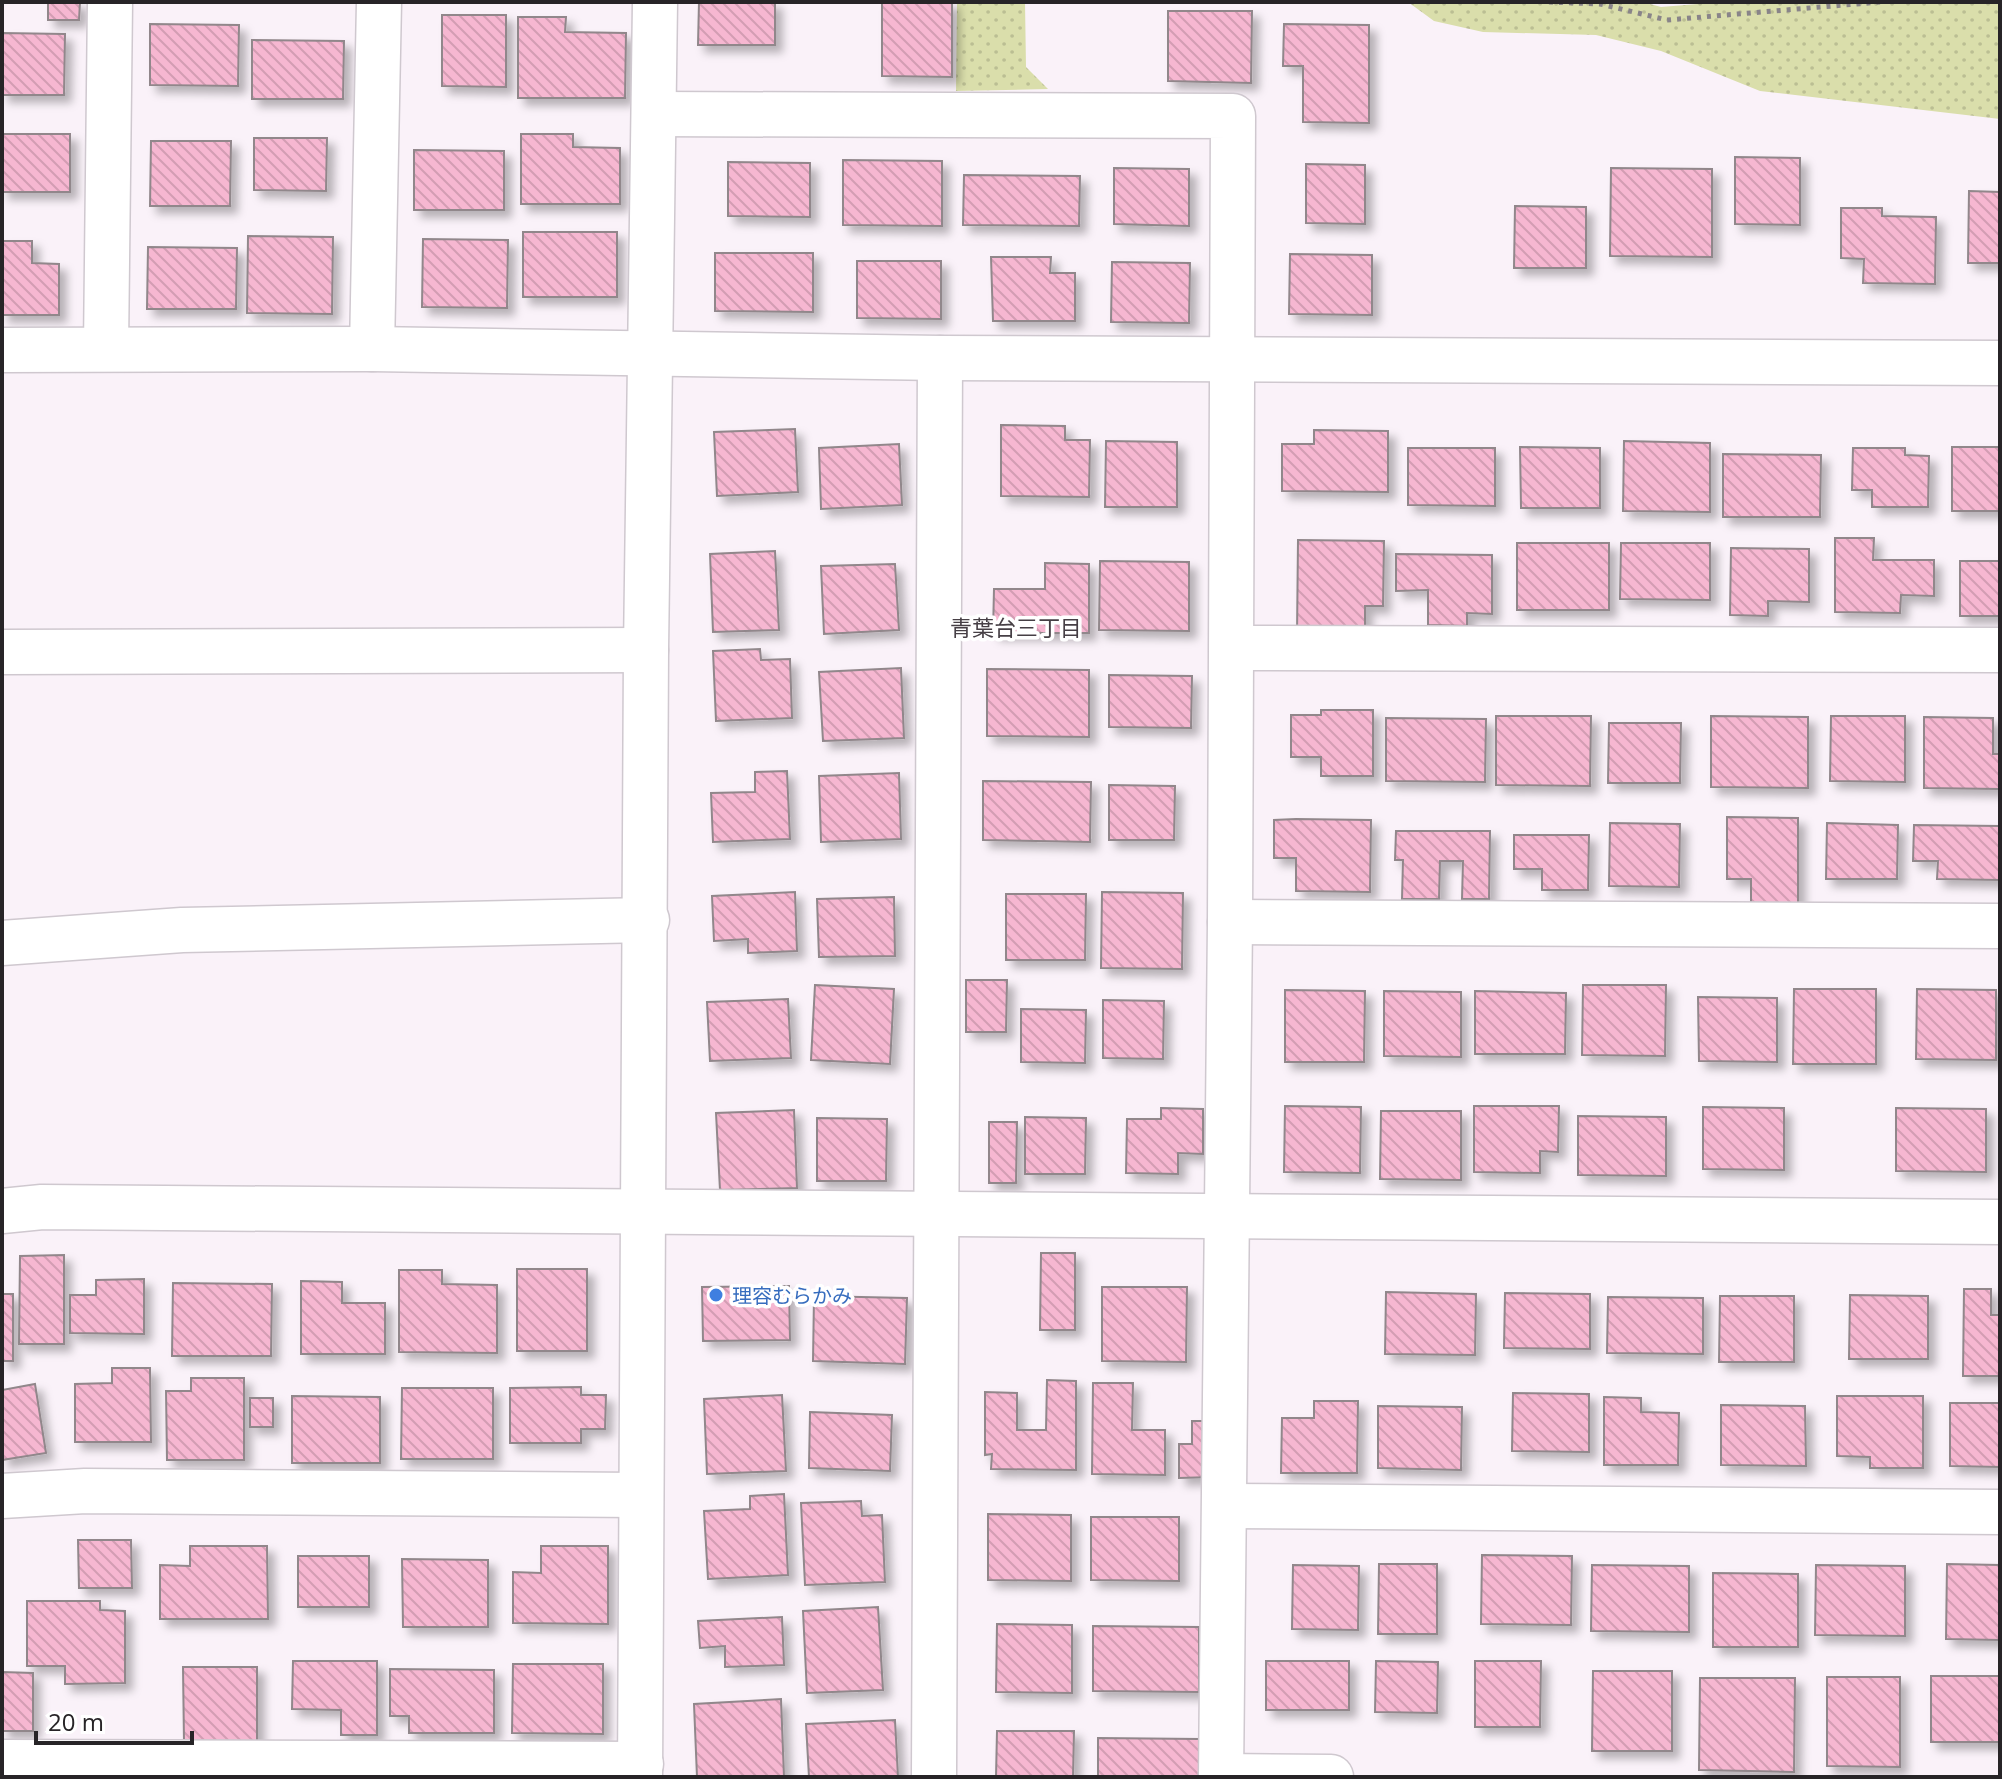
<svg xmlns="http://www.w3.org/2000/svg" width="2002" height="1779" font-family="'Open Sans','Noto Sans JP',sans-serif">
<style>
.green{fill:url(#green-dots)}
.building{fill:url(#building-back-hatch);stroke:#91878b;stroke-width:2;filter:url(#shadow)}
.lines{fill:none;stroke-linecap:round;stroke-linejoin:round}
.minor-casing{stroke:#cfc8cf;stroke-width:47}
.path{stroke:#898489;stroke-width:5;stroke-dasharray:4 6;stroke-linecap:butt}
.minor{stroke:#fff;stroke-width:44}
.shop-dot{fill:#3f7fe0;stroke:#fff;stroke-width:3}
.labels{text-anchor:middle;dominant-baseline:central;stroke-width:7;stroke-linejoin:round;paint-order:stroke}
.shop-label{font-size:20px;fill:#366cbe;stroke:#fff;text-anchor:start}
.neighbourhood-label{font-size:22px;fill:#463f45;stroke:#fff}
</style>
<defs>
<pattern id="green-dots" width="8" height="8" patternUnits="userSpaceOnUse" patternTransform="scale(2)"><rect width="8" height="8" fill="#dadeab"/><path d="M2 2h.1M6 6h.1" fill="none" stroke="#bbbe93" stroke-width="1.8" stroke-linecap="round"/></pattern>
<pattern id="building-back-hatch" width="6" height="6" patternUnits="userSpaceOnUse" patternTransform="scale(2)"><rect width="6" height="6" fill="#f6b7d1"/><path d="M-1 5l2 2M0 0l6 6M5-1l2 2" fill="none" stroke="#d39db3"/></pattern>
<filter id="shadow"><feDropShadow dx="7" dy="7" stdDeviation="4" flood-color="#0004"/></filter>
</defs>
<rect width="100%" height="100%" fill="#faf2f9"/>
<!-- green -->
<g class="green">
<polygon points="957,2 1025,2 1026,67 1048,89 956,91"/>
<polygon points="1408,2 1643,2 1661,7 1722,2 2000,2 2000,119 1760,91 1661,51 1596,35 1483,32 1434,21"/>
</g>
<!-- building -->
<g class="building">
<polygon points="48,2 80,2 79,20 48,20"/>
<polygon points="699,2 775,2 775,45 698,45"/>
<polygon points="882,2 952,2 952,77 882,76"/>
<polygon points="1168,11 1252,11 1251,83 1168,81"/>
<polygon points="442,15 506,15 506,87 442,86"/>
<polygon points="518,17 566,17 565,32 626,33 625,98 518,98"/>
<polygon points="150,24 239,25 238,86 150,85"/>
<polygon points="1284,24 1369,25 1369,123 1303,122 1303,66 1283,66"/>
<polygon points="2,33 65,34 64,95 2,95"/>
<polygon points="252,40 344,41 343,99 252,99"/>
<rect x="2" y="134" width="68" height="58"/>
<polygon points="521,134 573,134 573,147 620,148 620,204 521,204"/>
<polygon points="254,138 327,138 326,191 254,190"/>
<polygon points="151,141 231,141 230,206 150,206"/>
<polygon points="414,150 504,151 504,210 414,210"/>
<polygon points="1735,157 1800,158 1800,225 1735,224"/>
<polygon points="843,160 942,161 942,226 843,225"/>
<polygon points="728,162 810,163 810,217 728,216"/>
<polygon points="1306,164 1365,165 1365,224 1306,223"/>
<polygon points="1114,168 1189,169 1189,226 1114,224"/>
<polygon points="1611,168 1712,169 1712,257 1610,256"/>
<polygon points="964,175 1080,176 1079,226 963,225"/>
<polygon points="1969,191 2000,192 2000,263 1968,263"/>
<polygon points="1515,206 1586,207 1586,268 1514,268"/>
<polygon points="1841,208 1882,208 1882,216 1936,217 1935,284 1863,283 1864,259 1841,258"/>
<rect x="523" y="232" width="94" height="65"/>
<polygon points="248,236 333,237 332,314 247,313"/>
<polygon points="423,239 508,240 507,308 422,307"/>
<polygon points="2,241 32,241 32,263 59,264 59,315 2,315"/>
<polygon points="148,247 237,248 236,309 147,309"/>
<polygon points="715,253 813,253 813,312 715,311"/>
<polygon points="1290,254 1372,255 1372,315 1289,314"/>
<polygon points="991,257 1051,257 1050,273 1075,273 1075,321 993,321"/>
<polygon points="857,261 941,261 941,319 857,318"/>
<polygon points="1112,262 1190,263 1189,323 1111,322"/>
<polygon points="1001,425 1065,426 1065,440 1090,440 1089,497 1001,496"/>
<polygon points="795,429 798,492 717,496 714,432"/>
<polygon points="1314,430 1388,431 1388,492 1282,491 1282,444 1314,444"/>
<polygon points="1106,441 1177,442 1177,507 1105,507"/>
<polygon points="1624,441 1710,443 1710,512 1623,511"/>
<polygon points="899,444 902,505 821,509 819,448"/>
<polygon points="1520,447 1600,448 1600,508 1521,508"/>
<rect x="1952" y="447" width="48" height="64"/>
<polygon points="1408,448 1495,448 1495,506 1408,505"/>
<polygon points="1853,448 1905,448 1905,455 1929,456 1928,507 1872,507 1872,490 1852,490"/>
<polygon points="1723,454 1821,455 1820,517 1723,517"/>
<polygon points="1835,538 1874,538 1873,560 1934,560 1934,596 1901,595 1900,613 1835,612"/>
<polygon points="1298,540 1384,541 1383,606 1365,606 1365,635 1297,635"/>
<rect x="1517" y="543" width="92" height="67"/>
<polygon points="1621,543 1710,543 1710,600 1620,599"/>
<polygon points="1731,548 1809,549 1809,602 1768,601 1768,616 1730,615"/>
<polygon points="775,551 779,630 713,632 710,554"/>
<polygon points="1396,554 1492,555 1492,614 1467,613 1467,626 1428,625 1428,590 1396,591"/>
<polygon points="1100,561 1189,562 1189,631 1099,630"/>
<rect x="1960" y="561" width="40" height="55"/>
<polygon points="1045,563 1089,564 1089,633 993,633 994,589 1045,589"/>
<polygon points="895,564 899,630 824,634 821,566"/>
<polygon points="760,649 761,660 790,659 792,718 716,721 713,651"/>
<polygon points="901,668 904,738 823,741 819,672"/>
<polygon points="987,669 1089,670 1089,737 987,736"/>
<polygon points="1109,675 1192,676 1191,728 1109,727"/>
<polygon points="1321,710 1373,710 1373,776 1321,776 1321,757 1291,757 1291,715 1321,715"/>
<polygon points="1496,716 1591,716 1590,786 1496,785"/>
<polygon points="1711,716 1808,717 1808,788 1711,787"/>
<polygon points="1831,716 1905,716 1905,782 1830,781"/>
<polygon points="1924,717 1993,718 1993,754 2000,754 2000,789 1924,788"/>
<polygon points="1386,718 1486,719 1485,782 1386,781"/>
<polygon points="1609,723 1681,723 1680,783 1608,783"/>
<polygon points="787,771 790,839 713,842 711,793 755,792 755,772"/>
<polygon points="899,773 901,839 821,842 819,776"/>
<polygon points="983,781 1091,782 1090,842 983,840"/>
<polygon points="1109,785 1175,786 1174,840 1109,840"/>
<polygon points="1727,817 1798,818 1798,904 1751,904 1751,879 1727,879"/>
<polygon points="1296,819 1371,820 1370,892 1296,891 1296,858 1274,858 1274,820"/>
<polygon points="1610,823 1680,824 1679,887 1609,886"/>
<polygon points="1827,823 1898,825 1897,879 1826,879"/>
<polygon points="1914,825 2000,826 2000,880 1937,879 1938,861 1913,861"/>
<polygon points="1396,831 1490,831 1489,899 1462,899 1463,861 1440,861 1439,899 1402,899 1403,860 1395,860"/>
<polygon points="1514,835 1589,835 1588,890 1542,890 1542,869 1514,869"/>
<polygon points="795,892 797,951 748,953 748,939 714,941 712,896"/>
<polygon points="1102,892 1183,893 1182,969 1101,968"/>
<polygon points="1006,894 1086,894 1085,960 1006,960"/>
<polygon points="894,897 895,956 819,957 817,899"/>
<polygon points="966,980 1007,980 1006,1032 966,1032"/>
<polygon points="815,985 894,989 890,1064 811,1060"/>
<polygon points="1583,985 1666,985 1665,1056 1582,1055"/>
<polygon points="1794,989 1876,989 1876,1064 1793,1064"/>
<polygon points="1917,989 1996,990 1996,1060 1916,1059"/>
<polygon points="1285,990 1365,991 1364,1062 1285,1062"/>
<polygon points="1384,991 1461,992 1461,1057 1384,1056"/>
<polygon points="1475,991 1566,993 1565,1054 1475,1054"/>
<polygon points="1698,997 1777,998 1777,1062 1699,1061"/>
<polygon points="788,999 791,1058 710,1061 707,1002"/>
<polygon points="1103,1000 1164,1001 1163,1059 1103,1058"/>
<polygon points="1021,1009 1086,1010 1085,1063 1021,1062"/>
<polygon points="1285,1106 1361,1107 1360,1173 1284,1172"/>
<polygon points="1474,1106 1559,1106 1558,1152 1540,1151 1540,1173 1474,1172"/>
<polygon points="1703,1107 1784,1108 1784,1170 1703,1169"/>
<polygon points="1161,1108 1203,1109 1203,1154 1178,1153 1178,1174 1126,1173 1127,1119 1161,1119"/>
<polygon points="1896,1108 1986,1109 1986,1172 1896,1171"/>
<polygon points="794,1110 797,1188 720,1190 716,1113"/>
<polygon points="1381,1111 1461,1111 1461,1180 1380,1179"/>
<polygon points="1578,1116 1666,1117 1666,1176 1578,1175"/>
<polygon points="1025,1117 1086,1118 1085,1174 1025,1174"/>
<polygon points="817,1118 887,1119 886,1181 817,1181"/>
<polygon points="989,1122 1017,1122 1016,1183 989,1183"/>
<polygon points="1041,1253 1075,1253 1075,1330 1040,1330"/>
<polygon points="64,1255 64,1344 19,1344 20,1256"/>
<rect x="517" y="1269" width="70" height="82"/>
<polygon points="399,1270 442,1270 442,1284 497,1285 497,1353 399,1352"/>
<polygon points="144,1279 144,1334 70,1333 70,1295 96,1295 96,1280"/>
<polygon points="301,1281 342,1282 342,1303 385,1303 385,1354 301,1354"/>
<polygon points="173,1283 272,1284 271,1356 172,1356"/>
<polygon points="789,1286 790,1340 703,1341 702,1287"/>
<polygon points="1102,1287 1187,1287 1186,1362 1102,1361"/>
<polygon points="1964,1289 1991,1289 1991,1315 2000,1315 2000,1376 1963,1376"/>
<polygon points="1386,1292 1476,1294 1475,1355 1385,1354"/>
<polygon points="1505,1293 1590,1294 1590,1349 1504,1348"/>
<rect x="2" y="1294" width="11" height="67"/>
<polygon points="1850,1295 1928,1296 1928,1359 1849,1359"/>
<polygon points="814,1296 907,1298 905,1364 813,1361"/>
<polygon points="1720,1296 1794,1296 1794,1362 1719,1362"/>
<polygon points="1608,1297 1703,1298 1703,1354 1607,1353"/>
<polygon points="112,1368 150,1368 151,1442 75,1442 75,1384 112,1383"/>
<polygon points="191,1378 244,1378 244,1460 167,1460 166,1391 191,1391"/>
<polygon points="1047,1380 1076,1381 1076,1470 991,1469 992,1454 985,1455 985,1392 1017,1393 1017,1430 1046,1430"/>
<polygon points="1093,1383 1133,1383 1132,1430 1165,1430 1165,1475 1092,1474"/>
<polygon points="35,1384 46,1453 2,1460 2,1390"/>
<polygon points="581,1387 581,1395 606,1395 605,1429 581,1429 581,1443 510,1443 510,1388"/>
<polygon points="402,1388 493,1388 493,1459 401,1459"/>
<polygon points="1513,1393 1589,1394 1589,1452 1512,1451"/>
<polygon points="782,1395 786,1471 707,1474 704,1399"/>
<polygon points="292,1396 380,1397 380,1463 292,1463"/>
<polygon points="1837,1396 1923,1396 1923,1468 1870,1468 1870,1457 1837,1456"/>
<polygon points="1604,1397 1641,1398 1641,1412 1679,1413 1678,1465 1604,1465"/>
<rect x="250" y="1398" width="23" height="29"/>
<polygon points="1314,1401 1358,1401 1357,1473 1281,1473 1282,1418 1314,1418"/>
<polygon points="1950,1403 2000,1403 2000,1467 1950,1466"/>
<polygon points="1721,1405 1805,1406 1806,1466 1721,1465"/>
<polygon points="1378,1406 1462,1407 1461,1470 1378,1468"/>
<polygon points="810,1412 892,1415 890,1471 809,1468"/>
<polygon points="1192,1421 1213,1421 1212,1477 1179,1478 1179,1444 1192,1444"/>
<polygon points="784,1494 788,1575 708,1579 704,1511 750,1509 750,1496"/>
<polygon points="861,1501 862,1516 882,1515 885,1582 805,1585 801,1503"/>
<polygon points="988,1514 1071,1515 1071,1581 988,1580"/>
<polygon points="1091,1517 1179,1517 1179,1581 1091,1580"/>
<polygon points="78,1540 131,1540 132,1588 79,1588"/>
<polygon points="190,1546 267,1546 268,1619 160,1619 160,1565 190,1566"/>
<polygon points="541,1546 608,1546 608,1624 513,1623 513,1572 541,1573"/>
<polygon points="1482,1555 1572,1556 1571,1625 1481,1624"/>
<rect x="298" y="1556" width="71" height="51"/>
<polygon points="402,1559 488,1560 488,1627 403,1627"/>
<polygon points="1379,1564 1437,1564 1437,1634 1378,1634"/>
<polygon points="1947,1564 2000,1565 2000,1640 1946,1639"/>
<polygon points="1293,1565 1359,1566 1358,1630 1292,1629"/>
<polygon points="1592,1565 1689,1566 1689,1632 1591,1631"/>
<polygon points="1816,1565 1905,1566 1905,1636 1815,1635"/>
<polygon points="1713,1573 1798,1574 1798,1647 1713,1647"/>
<polygon points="27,1601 100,1601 100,1610 125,1611 125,1683 65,1684 65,1666 27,1666"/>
<polygon points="878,1607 883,1690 807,1693 803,1611"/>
<polygon points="782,1617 784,1665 725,1667 725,1646 700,1648 698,1621"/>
<polygon points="997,1624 1072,1625 1072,1693 996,1692"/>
<polygon points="1093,1626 1199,1627 1199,1692 1093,1691"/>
<polygon points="293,1661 377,1661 377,1735 341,1735 341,1710 292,1709"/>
<rect x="1266" y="1661" width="83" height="49"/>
<polygon points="1376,1661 1438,1662 1437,1713 1375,1712"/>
<polygon points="1475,1661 1541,1661 1540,1727 1475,1727"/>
<polygon points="513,1664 603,1664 603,1734 512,1733"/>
<polygon points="183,1667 257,1667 257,1742 184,1742"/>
<polygon points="390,1669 494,1670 494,1733 409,1733 409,1716 390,1716"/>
<polygon points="1593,1671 1672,1671 1672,1751 1592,1751"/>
<polygon points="2,1672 33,1673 33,1731 2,1731"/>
<rect x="1931" y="1676" width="69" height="66"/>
<polygon points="1827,1677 1900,1677 1900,1767 1827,1766"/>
<polygon points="1700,1678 1795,1678 1794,1772 1699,1770"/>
<polygon points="781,1699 784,1777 697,1777 694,1704"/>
<polygon points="895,1720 898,1777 809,1777 806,1724"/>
<polygon points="997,1731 1074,1731 1073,1777 996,1777"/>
<polygon points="1098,1738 1199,1739 1199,1777 1098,1777"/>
</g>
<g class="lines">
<defs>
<g id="minor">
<polyline points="654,114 1233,116 1230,922 1221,1777"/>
<polyline points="106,348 110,2"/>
<polyline points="372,349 379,2"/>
<polyline points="2,350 372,349 940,358 2000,363"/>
<polyline points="1232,648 2000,650"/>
<polyline points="2,652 646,650"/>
<polyline points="1230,922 2000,926"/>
<polyline points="2,943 182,930 647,920"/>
<polyline points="2,1211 42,1207 2000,1222"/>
<polyline points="2,1496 85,1491 640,1495"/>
<polyline points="1225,1506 2000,1512"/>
<polyline points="2,1762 641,1764"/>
<polyline points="1221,1776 1331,1777"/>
<polyline points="640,1777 646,650 655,2"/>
<polyline points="934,1777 940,358"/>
</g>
</defs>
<!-- minor casing -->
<use href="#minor" class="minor-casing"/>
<!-- path -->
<polyline class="path" points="1549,2 1600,4 1667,20 1880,2"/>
<!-- minor -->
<use href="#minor" class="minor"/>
</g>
<!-- markers -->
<circle class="shop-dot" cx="716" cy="1295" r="8"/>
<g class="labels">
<!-- shop labels -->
<g class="shop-label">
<text x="732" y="1295">理容むらかみ</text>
</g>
<!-- neighbourhood labels -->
<g class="neighbourhood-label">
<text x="1016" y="627">青葉台三丁目</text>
</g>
</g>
<!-- border -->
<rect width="2002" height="1779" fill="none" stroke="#272427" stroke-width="8"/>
<!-- scale -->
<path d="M36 1731v12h156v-12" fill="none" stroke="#272427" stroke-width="4"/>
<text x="48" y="1731" font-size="24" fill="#272427" stroke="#ffffff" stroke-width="6" paint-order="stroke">20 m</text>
</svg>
